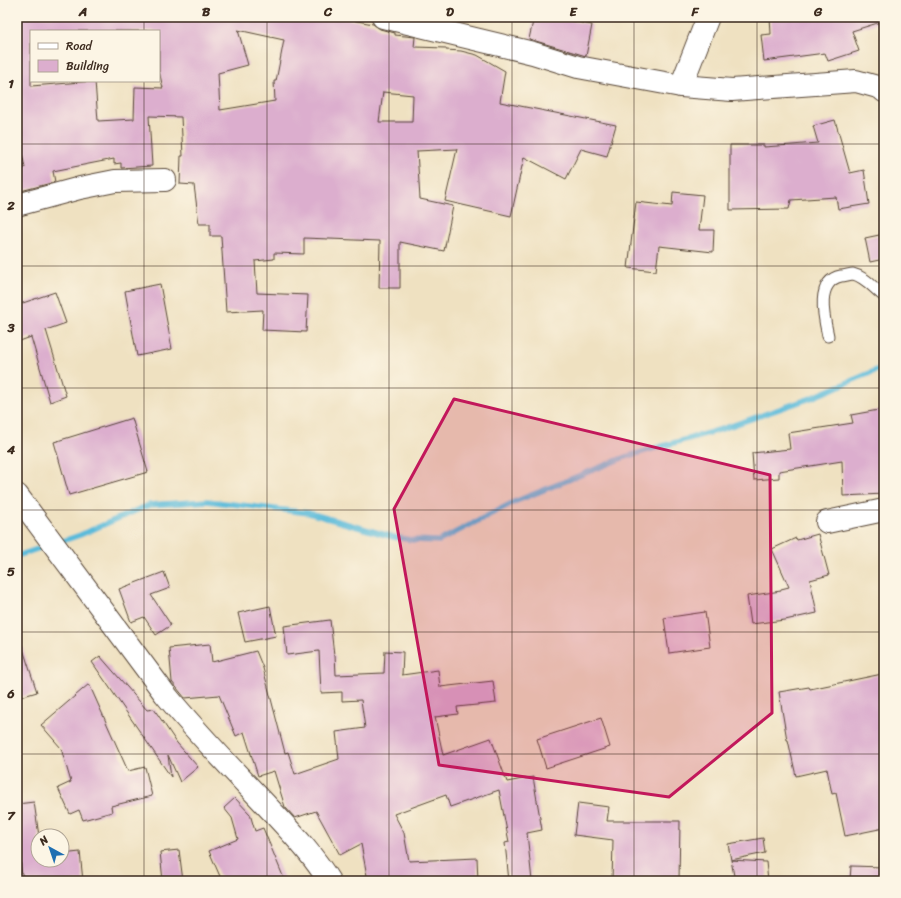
<svg xmlns="http://www.w3.org/2000/svg" width="901" height="898" font-family="Sriracha,sans-serif">
<style>
.lines{fill:none;stroke-linecap:round;stroke-linejoin:round}
.stream{stroke:#5cbbda;stroke-width:5.5}
.building{fill:#dcaece;fill-rule:evenodd}
.lane-casing{stroke:#564536;stroke-width:13}
.street-casing{stroke:#564536;stroke-width:24}
.lane{stroke:#fff;stroke-width:11}
.street{stroke:#fff;stroke-width:22}
.marked{fill:#c2185b;fill-opacity:0.2;stroke:#c2185b;stroke-width:3;stroke-linejoin:round}
.grid{fill:none;stroke:#3b2a1e;stroke-width:1;stroke-opacity:0.55}
.neatline{fill:none;stroke:#3b2a1e;stroke-width:1.5}
.grid-label{font-size:13px;text-anchor:middle;font-weight:bold;fill:#3b2a1e}
</style>
<rect width="100%" height="100%" fill="#fcf5e5"/>
<filter id="ink" filterUnits="userSpaceOnUse"><feTurbulence type="fractalNoise" baseFrequency=".025" numOctaves="2"/><feDisplacementMap in="SourceGraphic" scale="8" xChannelSelector="R" yChannelSelector="G"/><feConvolveMatrix kernelMatrix="1 2 1 2 8 2 1 2 1" color-interpolation-filters="sRGB"/></filter>
<filter id="wash" filterUnits="userSpaceOnUse"><feTurbulence type="fractalNoise" baseFrequency=".012" numOctaves="4" result="noise"/><feDisplacementMap in="SourceGraphic" scale="16" xChannelSelector="R" yChannelSelector="G"/><feGaussianBlur stdDeviation="0.9" result="paint"/><feColorMatrix in="noise" values="0 0 0 0 0 0 0 0 0 0 0 0 0 0 0 0 0 1.4 0 .05"/><feComposite in="paint" operator="in"/></filter>
<g filter="url(#wash)">
<rect width="100%" height="100%" fill="#efe1c1"/>
<g class="lines">
<!-- stream -->
<g class="stream">
<polyline points="57,543 80,535 149,505 207,501 309,513 393,537 412,540 439,541 514,502 625,457 722,429 811,398 884,367"/>
<polyline points="17,556 49,545"/>
</g>
</g>
<g id="blocks">
<!-- building -->
<g class="building">
<path d="M17,17H336L373,24L380,29L395,33V35L415,37L414,47L446,48V50L461,51L477,55L505,71L500,102L616,125L607,156L581,149L566,179L524,157L511,216L445,201L457,149L417,151L420,199L453,206L444,251L400,242V288H379L380,241L304,238V254L274,253V259L255,261L257,293L308,295L306,332L262,330L263,310L226,312L221,236H210V224H199L194,185L180,184L181,156H183L181,117L149,116L152,166L121,168V163L114,164V159L53,171L55,182L17,192V170L25,168L17,126ZM238,30L284,40L276,81H274L275,101L220,110L218,73L248,65ZM31,31H159V71L163,88L135,87L134,119L98,121L95,81L31,86ZM383,92L413,95L412,122H379Z"/>
<polygon points="534,17 553,17 592,25 586,56 529,39"/>
<polygon points="770,17 884,17 884,21 852,31 859,51 828,61 825,53 764,61 761,35 771,34"/>
<polygon points="835,120 850,173 864,170 869,204 838,209 836,197 791,200 789,209 730,210 730,145 764,145 764,147 818,143 813,126"/>
<polygon points="673,192 703,195 699,230 714,230 713,252 659,246 656,271 628,268 636,202 672,206"/>
<polygon points="884,234 884,259 870,262 865,238"/>
<polygon points="160,284 172,349 137,356 125,291"/>
<polygon points="55,292 66,323 46,330 66,396 50,402 31,337 17,342 17,305"/>
<polygon points="884,409 884,444 882,445 884,494 843,496 842,461 779,471 779,478 754,480 752,453 790,449 788,433 853,423 851,415"/>
<polygon points="132,418 148,472 69,495 54,442"/>
<polygon points="818,534 829,575 810,580 817,613 785,620 751,624 747,596 781,591 781,589 789,587 772,549 796,538 797,540"/>
<polygon points="164,572 170,588 151,595 171,625 156,635 144,617 131,622 119,589"/>
<polygon points="270,606 276,636 245,642 238,613"/>
<polygon points="705,612 710,647 669,653 664,618"/>
<polygon points="330,620 334,655 335,655 336,675 384,673 385,651 403,652 402,675 438,670 440,687 493,681 496,703 457,707 458,714 435,717 443,755 491,738 507,782 533,777 542,830 527,833 532,881 509,881 505,843 509,842 499,790 450,807 446,795 394,814 404,833 409,861 477,858 478,881 368,881 361,844 340,855 316,811 295,818 285,807 274,771 258,776 244,732 236,736 219,695 185,698 172,682 169,648 210,644 212,662 256,651 263,668 285,753 288,752 295,774 339,759 336,732 365,728 361,700 342,701 342,692 321,693 319,651 287,655 284,626"/>
<polygon points="17,640 20,640 37,692 17,698"/>
<polygon points="100,656 147,710 154,709 177,743 198,767 180,782 168,755 171,777 92,662"/>
<polygon points="882,674 884,685 884,828 845,836 836,793 832,794 827,769 796,776 788,740 787,740 779,692 809,687 810,689"/>
<polygon points="89,684 128,771 145,767 152,796 111,806 112,812 83,820 79,810 70,814 58,788 71,782 61,748 41,725"/>
<polygon points="601,718 610,747 546,768 537,739"/>
<polygon points="235,798 250,814 255,831 263,828 285,881 222,881 209,851 238,839 232,818 224,808"/>
<polygon points="34,802 39,836 38,836 38,860 62,860 62,854 80,852 83,881 24,881 23,875 22,875 19,850 17,850 17,804"/>
<polygon points="578,803 609,807 607,821 680,821 679,881 612,881 613,840 574,835"/>
<polygon points="763,838 765,853 731,860 728,844"/>
<polygon points="179,850 183,881 163,881 160,852"/>
<polygon points="731,860 766,862 768,881 735,881"/>
<polygon points="851,866 884,867 884,881 850,881"/>
</g>
</g>
</g>
<g filter="url(#ink)">
<use href="#blocks" fill-opacity="0" stroke="#564536" stroke-width="1"/>
<g class="lines">
<defs>
<path id="lane" d="M828,336C824,318 815,281 841,276C845,276 850,274 853,274C866,277 874,289 884,296"/>
<g id="street">
<polyline points="383,17 533,53 578,67 681,86 732,90 856,81 881,88 884,91"/>
<polyline points="681,86 708,17"/>
<polyline points="17,205 80,188 115,181 165,180"/>
<path d="M17,495L165,694C197,733 232,769 267,806C289,830 312,853 329,881"/>
<polyline points="827,522 884,510"/>
</g>
</defs>
<!-- lane casing -->
<use href="#lane" class="lane-casing"/>
<!-- street casing -->
<use href="#street" class="street-casing"/>
<!-- lane -->
<use href="#lane" class="lane"/>
<!-- street -->
<use href="#street" class="street"/>
</g>
</g>
<!-- marked area -->
<path class="marked" d="M454,399L770,475L772,713L669,797L439,765L394,509Z"/>
<!-- grid -->
<path class="grid" d="M144,17V31M267,17V881M389,17V881M512,17V881M634,17V881M757,17V881M144,81V881M17,144H884M17,266H884M17,388H884M17,510H884M17,632H884M17,754H884"/>
<!-- margin -->
<rect width="901" height="898" fill="none" stroke="#fcf5e5" stroke-width="44"/>
<!-- legend -->
<rect x="30" y="30" width="130" height="52" fill="#fcf5e5" stroke="#afa495"/>
<rect x="38" y="43" width="20" height="6" fill="#ffffff" stroke="#afa495"/>
<text x="66" y="50" font-size="12" fill="#3b2a1e">Road</text>
<rect x="38" y="60" width="20" height="12" fill="#dcaece" stroke="#afa495"/>
<text x="66" y="70" font-size="12" fill="#3b2a1e">Building</text>
<!-- north arrow -->
<g transform="translate(50 848) rotate(320)"><circle r="19" fill="#fcf5e5" stroke="#afa495"/>
<path d="M0-3L7 15L0 10L-7 15Z" fill="#1f6fb2"/>
<text y="-6" font-size="11" font-weight="bold" text-anchor="middle" fill="#3b2a1e">N</text>
</g>
<rect x="22" y="22" width="857" height="854" class="neatline"/>
<g class="grid-label">
<text x="83" y="16">A</text>
<text x="206" y="16">B</text>
<text x="328" y="16">C</text>
<text x="450" y="16">D</text>
<text x="573" y="16">E</text>
<text x="695" y="16">F</text>
<text x="818" y="16">G</text>
<text x="11" y="88">1</text>
<text x="11" y="210">2</text>
<text x="11" y="332">3</text>
<text x="11" y="454">4</text>
<text x="11" y="576">5</text>
<text x="11" y="698">6</text>
<text x="11" y="820">7</text>
</g>
</svg>
